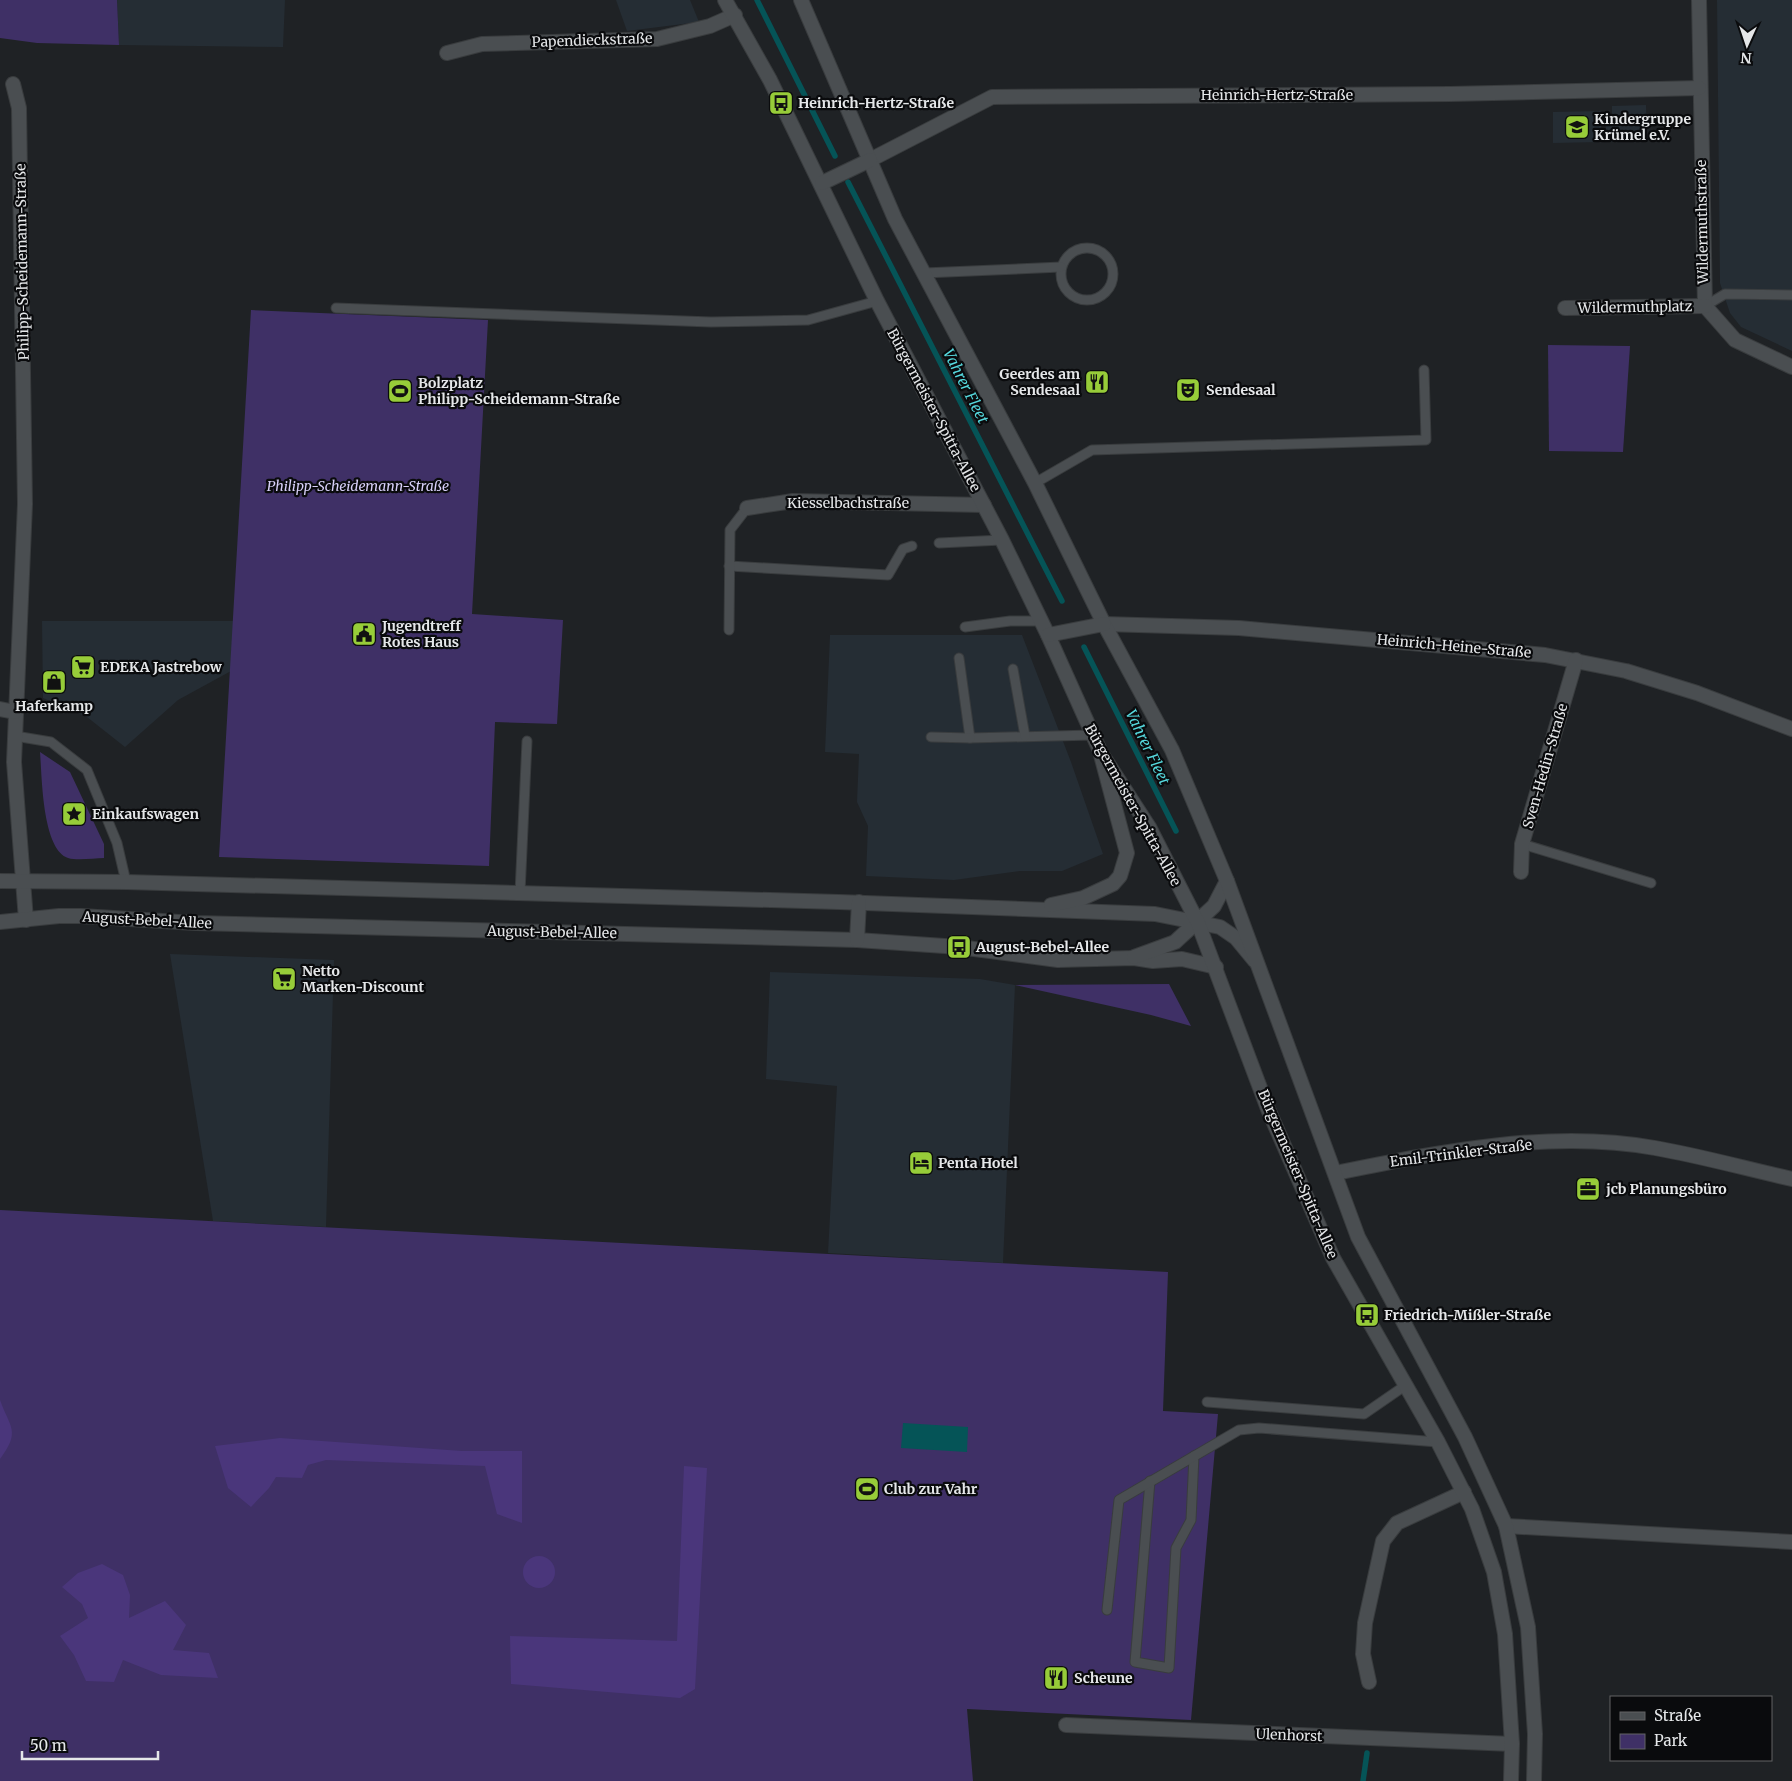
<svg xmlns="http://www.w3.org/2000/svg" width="1792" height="1781" font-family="Merriweather,serif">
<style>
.built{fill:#252d34}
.green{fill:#3f3066}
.forest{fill:#4a367b}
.water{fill:#055457}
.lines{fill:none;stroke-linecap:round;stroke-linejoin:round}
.stream{stroke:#055457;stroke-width:5.5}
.service-casing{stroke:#393c3e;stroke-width:11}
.minor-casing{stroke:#393c3e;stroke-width:16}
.tertiary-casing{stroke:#393c3e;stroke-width:16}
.secondary-casing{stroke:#393c3e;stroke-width:16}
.service{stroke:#4a4e51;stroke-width:9}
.minor{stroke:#4a4e51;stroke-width:14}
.tertiary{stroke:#4a4e51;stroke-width:14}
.secondary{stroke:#4a4e51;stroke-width:14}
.labels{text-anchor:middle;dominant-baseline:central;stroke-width:4.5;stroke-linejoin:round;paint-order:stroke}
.street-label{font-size:14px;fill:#e5e7e9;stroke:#0a0b0d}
.poi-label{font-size:14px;font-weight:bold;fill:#e5e7e9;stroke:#0a0b0d;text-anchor:start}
.park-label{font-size:14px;font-style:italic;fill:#d8d0f9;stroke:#0a0b0d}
.water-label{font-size:15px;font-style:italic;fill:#56d9de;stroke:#0a0b0d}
</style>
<rect width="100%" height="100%" fill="#1f2225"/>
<!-- built -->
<g class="built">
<polygon points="117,0 285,0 283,47 119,45"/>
<polygon points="616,0 690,0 699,22 627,31"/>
<polygon points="1717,0 1792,0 1792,351 1741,327 1730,313 1720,283"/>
<polygon points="1646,105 1647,141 1606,142 1606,115 1612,115 1612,106"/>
<polygon points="1601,111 1601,142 1553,143 1553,112"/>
<polygon points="42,621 234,621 231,671 178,700 125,747 87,717 43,698"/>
<polygon points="830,635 1022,635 1071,762 1103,854 1062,871 1020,871 954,880 866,876 868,826 857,802 859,754 825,752"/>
<polygon points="170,954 334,960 326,1227 213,1221"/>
<polygon points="770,972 980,979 1015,985 1003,1263 828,1253 837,1086 766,1079"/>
</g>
<!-- green -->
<g class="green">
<polygon points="0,0 117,0 119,45 37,43 0,38"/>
<polygon points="251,310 488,320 472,614 563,620 557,724 495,722 489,866 219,857"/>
<polygon points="1548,345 1630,346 1623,452 1549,451"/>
<path d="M40,752L70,772L104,844V858C94,858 78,861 68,858C42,849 42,776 40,752Z"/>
<polygon points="1169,984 1191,1026 1151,1015 1015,985"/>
<polygon points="0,1210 1168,1272 1163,1411 1218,1414 1191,1720 967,1709 973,1781 0,1781"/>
</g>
<!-- forest -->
<g class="forest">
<path d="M0,1400C10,1428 21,1431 0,1459Z"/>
<polygon points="280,1438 462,1451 522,1451 522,1523 497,1514 485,1466 326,1460 308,1465 302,1478 276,1477 269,1488 251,1507 228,1488 215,1446"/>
<polygon points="684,1466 707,1468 695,1689 680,1698 511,1684 510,1636 677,1641"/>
<circle cx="539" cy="1572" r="16"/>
<polygon points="102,1564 123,1575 130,1595 129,1618 165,1601 186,1625 173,1650 209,1653 218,1678 161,1675 123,1660 114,1682 86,1681 74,1655 60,1636 88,1618 82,1604 62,1587 78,1573"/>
</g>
<!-- water -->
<polygon class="water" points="903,1423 968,1427 967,1452 901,1448"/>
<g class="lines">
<!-- stream -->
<g class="stream">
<polyline points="757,0 835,156"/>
<polyline points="848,182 1062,601"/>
<polyline points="1084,647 1176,831"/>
<polyline points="1363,1781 1367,1753"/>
</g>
<defs>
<g id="service">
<circle cx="1087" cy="274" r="26"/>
<polyline points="924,273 1061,267"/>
<polyline points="1705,306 1725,294 1792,295"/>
<polyline points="336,308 711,322 808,320 877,301"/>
<polyline points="1035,483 1092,450 1426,440 1424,370"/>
<polyline points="939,543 1002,540"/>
<polyline points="729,566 888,575 903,549 912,546"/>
<polyline points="965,627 1010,621 1042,621"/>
<polyline points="729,630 730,530 747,508"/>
<polyline points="959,658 970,738 1093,735"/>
<polyline points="1013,669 1025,736"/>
<polyline points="15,736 51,742 87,770 117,843 126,882"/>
<polyline points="931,737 970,738"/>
<polyline points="1522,844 1651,883"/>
<polyline points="520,893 527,741"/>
<polyline points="1207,1402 1364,1414 1406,1385"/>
<polyline points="1150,1481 1135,1662 1169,1668 1176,1548 1191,1520 1194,1456"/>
<polyline points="1107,1610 1119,1500 1239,1430 1259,1428 1438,1442"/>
</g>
<g id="minor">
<polyline points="1699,0 1705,306 1735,340 1792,367"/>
<polyline points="447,53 482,44 657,39 710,26 735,15"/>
<polyline points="13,84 19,108 25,504 14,762 26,920"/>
<polyline points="870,160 992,97 1450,94 1699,88"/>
<polyline points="1565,308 1705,306"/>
<polyline points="747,508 793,501 984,505"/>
<polyline points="1104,624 1239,628 1545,655 1626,671 1697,693 1792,729"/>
<polyline points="0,709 15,712"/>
<polyline points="1521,872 1522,844 1576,660"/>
<path d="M1336,1173C1439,1152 1550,1129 1655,1148C1701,1156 1747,1169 1792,1179"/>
<polyline points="1506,1526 1792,1542"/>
<polyline points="1369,1682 1363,1654 1365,1623 1383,1541 1397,1523 1464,1492"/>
<polyline points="1066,1725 1512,1744"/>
</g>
<g id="tertiary">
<polyline points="0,881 126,882 839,902 1155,914 1220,927 1236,938 1255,961"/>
<polyline points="1051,905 1083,898 1113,884 1120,876 1127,853 1101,755"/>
<polyline points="0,922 59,916 81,916 195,923 857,940 959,947 1058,960 1134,958 1153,961 1182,959 1216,967"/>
<polyline points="857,940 859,902"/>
<polyline points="1134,957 1175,942 1214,906 1227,881"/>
</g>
<g id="secondary">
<polyline points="725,0 770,80 877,301 1002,540 1048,635 1101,753 1149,827 1198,923 1268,1109 1333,1258 1438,1442 1472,1509 1494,1572 1505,1634 1512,1744 1511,1781"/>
<polyline points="801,0 895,219 1035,483 1104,624 1172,750 1227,881 1358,1237 1465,1437 1506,1526 1528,1627 1535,1734 1534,1781"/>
<polyline points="822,183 870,160"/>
<polyline points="1048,635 1104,624"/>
</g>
</defs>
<!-- service casing -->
<use href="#service" class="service-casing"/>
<!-- minor casing -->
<use href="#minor" class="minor-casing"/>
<!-- tertiary casing -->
<use href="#tertiary" class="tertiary-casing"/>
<!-- secondary casing -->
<use href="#secondary" class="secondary-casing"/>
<!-- service -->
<use href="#service" class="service"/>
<!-- minor -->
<use href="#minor" class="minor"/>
<!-- tertiary -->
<use href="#tertiary" class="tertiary"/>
<!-- secondary -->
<use href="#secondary" class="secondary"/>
</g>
<!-- icons -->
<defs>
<symbol id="bus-square" viewBox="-11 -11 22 22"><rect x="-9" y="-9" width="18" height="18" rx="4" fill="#97cc39" stroke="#0a0b0d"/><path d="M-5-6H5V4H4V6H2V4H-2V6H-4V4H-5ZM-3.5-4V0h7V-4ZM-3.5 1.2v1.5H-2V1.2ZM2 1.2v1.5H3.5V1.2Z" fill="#111"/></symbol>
<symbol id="school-square" viewBox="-11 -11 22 22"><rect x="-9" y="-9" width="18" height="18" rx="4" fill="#97cc39" stroke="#0a0b0d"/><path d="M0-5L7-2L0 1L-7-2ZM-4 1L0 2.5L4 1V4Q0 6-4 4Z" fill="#111"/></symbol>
<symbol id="restaurant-square" viewBox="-11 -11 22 22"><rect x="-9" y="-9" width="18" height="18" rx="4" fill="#97cc39" stroke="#0a0b0d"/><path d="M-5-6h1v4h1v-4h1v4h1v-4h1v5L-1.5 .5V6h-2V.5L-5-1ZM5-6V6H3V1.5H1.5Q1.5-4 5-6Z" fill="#111"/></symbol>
<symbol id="theatre-square" viewBox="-11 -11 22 22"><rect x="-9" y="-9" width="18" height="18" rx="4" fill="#97cc39" stroke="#0a0b0d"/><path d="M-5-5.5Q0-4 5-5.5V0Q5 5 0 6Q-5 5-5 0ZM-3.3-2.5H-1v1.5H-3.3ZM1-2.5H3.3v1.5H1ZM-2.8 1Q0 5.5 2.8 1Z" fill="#111"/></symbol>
<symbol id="stadium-square" viewBox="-11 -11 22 22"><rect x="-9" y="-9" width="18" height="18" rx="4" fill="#97cc39" stroke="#0a0b0d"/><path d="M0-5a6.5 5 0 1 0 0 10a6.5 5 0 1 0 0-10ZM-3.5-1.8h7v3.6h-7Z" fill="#111"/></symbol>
<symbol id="civic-square" viewBox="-11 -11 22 22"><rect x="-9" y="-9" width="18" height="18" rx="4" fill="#97cc39" stroke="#0a0b0d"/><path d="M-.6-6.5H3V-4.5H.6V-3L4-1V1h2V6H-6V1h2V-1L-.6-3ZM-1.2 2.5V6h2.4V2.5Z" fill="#111"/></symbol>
<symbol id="supermarket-square" viewBox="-11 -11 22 22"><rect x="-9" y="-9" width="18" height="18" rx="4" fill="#97cc39" stroke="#0a0b0d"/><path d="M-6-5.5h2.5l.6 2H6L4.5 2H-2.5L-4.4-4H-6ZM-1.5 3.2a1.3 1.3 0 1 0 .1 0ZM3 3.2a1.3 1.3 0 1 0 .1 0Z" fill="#111"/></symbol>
<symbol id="shop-square" viewBox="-11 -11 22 22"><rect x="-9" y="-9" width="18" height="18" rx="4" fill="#97cc39" stroke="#0a0b0d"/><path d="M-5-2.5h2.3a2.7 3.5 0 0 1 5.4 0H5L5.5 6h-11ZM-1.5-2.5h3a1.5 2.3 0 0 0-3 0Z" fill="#111"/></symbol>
<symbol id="sight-square" viewBox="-11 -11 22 22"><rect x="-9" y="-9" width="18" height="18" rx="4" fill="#97cc39" stroke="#0a0b0d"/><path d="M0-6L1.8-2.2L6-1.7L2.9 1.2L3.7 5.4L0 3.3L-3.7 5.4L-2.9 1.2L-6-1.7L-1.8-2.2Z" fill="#111"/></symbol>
<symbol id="hotel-square" viewBox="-11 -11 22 22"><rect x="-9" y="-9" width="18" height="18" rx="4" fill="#97cc39" stroke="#0a0b0d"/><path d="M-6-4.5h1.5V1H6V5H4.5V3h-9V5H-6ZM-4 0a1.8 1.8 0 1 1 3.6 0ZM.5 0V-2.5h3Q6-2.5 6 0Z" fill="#111"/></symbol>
<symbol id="office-square" viewBox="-11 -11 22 22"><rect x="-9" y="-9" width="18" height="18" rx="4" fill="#97cc39" stroke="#0a0b0d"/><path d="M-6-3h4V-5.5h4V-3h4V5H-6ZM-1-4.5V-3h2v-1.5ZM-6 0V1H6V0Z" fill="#111"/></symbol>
</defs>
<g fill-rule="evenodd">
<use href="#bus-square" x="767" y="89" width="28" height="28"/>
<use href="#school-square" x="1563" y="113" width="28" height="28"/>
<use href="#restaurant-square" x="1083" y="368" width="28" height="28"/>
<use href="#theatre-square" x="1174" y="376" width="28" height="28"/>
<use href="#stadium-square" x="386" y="377" width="28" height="28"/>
<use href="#civic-square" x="350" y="620" width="28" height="28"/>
<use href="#supermarket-square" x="69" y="653" width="28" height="28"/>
<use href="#shop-square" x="40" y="668" width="28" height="28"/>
<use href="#sight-square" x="60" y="800" width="28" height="28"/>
<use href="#bus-square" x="945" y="933" width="28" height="28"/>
<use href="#supermarket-square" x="270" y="965" width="28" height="28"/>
<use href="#hotel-square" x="907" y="1149" width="28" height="28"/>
<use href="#office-square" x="1574" y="1175" width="28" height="28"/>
<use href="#bus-square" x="1353" y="1301" width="28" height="28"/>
<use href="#stadium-square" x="853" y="1475" width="28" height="28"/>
<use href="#restaurant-square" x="1042" y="1664" width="28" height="28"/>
</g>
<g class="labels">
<!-- street labels -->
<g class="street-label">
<text transform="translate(592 40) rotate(-2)">Papendieckstraße</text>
<text x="1277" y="95">Heinrich-Hertz-Straße</text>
<text transform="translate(1702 222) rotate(-91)">Wildermuthstraße</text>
<text transform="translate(22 262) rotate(-91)">Philipp-Scheidemann-Straße</text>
<text transform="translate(1635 307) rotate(-1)">Wildermuthplatz</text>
<text transform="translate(934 410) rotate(62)">Bürgermeister-Spitta-Allee</text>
<text x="848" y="503">Kiesselbachstraße</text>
<text transform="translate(1454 646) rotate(5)">Heinrich-Heine-Straße</text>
<text transform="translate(1545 766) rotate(-74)">Sven-Hedin-Straße</text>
<text transform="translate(1133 805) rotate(61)">Bürgermeister-Spitta-Allee</text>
<text transform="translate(147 920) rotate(3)">August-Bebel-Allee</text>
<text transform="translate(552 932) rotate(1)">August-Bebel-Allee</text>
<text transform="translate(1461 1153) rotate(-7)">Emil-Trinkler-Straße</text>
<text transform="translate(1298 1174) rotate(67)">Bürgermeister-Spitta-Allee</text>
<text transform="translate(1289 1735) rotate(2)">Ulenhorst</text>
</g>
<!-- poi labels -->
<g class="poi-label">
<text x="798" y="103">Heinrich-Hertz-Straße</text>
<text x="1594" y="119">Kindergruppe<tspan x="1594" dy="16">Krümel e.V.</tspan></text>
<text x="1080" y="374" text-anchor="end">Geerdes am<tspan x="1080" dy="16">Sendesaal</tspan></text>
<text x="418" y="383">Bolzplatz<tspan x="418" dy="16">Philipp-Scheidemann-Straße</tspan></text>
<text x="1206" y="390">Sendesaal</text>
<text x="382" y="626">Jugendtreff<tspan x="382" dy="16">Rotes Haus</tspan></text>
<text x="100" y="667">EDEKA Jastrebow</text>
<text x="54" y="706" text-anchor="middle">Haferkamp</text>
<text x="92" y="814">Einkaufswagen</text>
<text x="976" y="947">August-Bebel-Allee</text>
<text x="302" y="971">Netto<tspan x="302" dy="16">Marken-Discount</tspan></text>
<text x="938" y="1163">Penta Hotel</text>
<text x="1606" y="1189">jcb Planungsbüro</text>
<text x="1384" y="1315">Friedrich-Mißler-Straße</text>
<text x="884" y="1489">Club zur Vahr</text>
<text x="1074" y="1678">Scheune</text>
</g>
<!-- park labels -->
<g class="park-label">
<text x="358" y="486">Philipp-Scheidemann-Straße</text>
</g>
<!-- water labels -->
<g class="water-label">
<text transform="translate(966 386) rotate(63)">Vahrer Fleet</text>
<text transform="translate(1148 747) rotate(64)">Vahrer Fleet</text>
</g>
</g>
<!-- legend -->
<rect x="1610" y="1696" width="162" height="65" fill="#0a0b0d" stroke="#626365"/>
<rect x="1620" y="1712" width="25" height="8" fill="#4a4e51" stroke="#626365"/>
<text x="1654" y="1721" font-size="15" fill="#e5e7e9">Straße</text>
<rect x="1620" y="1734" width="25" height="15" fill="#3f3066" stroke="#626365"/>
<text x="1654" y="1746" font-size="15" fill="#e5e7e9">Park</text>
<!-- north arrow -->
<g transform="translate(1747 45) rotate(183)" stroke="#0a0b0d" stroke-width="4" paint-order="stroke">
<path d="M0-4L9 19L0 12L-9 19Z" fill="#e5e7e9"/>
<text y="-8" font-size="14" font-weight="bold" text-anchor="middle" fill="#e5e7e9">N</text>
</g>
<!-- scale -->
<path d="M22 1751v8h136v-8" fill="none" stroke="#e5e7e9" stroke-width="2.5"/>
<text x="30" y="1751" font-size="15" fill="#e5e7e9" stroke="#0a0b0d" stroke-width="4" paint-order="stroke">50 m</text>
</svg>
